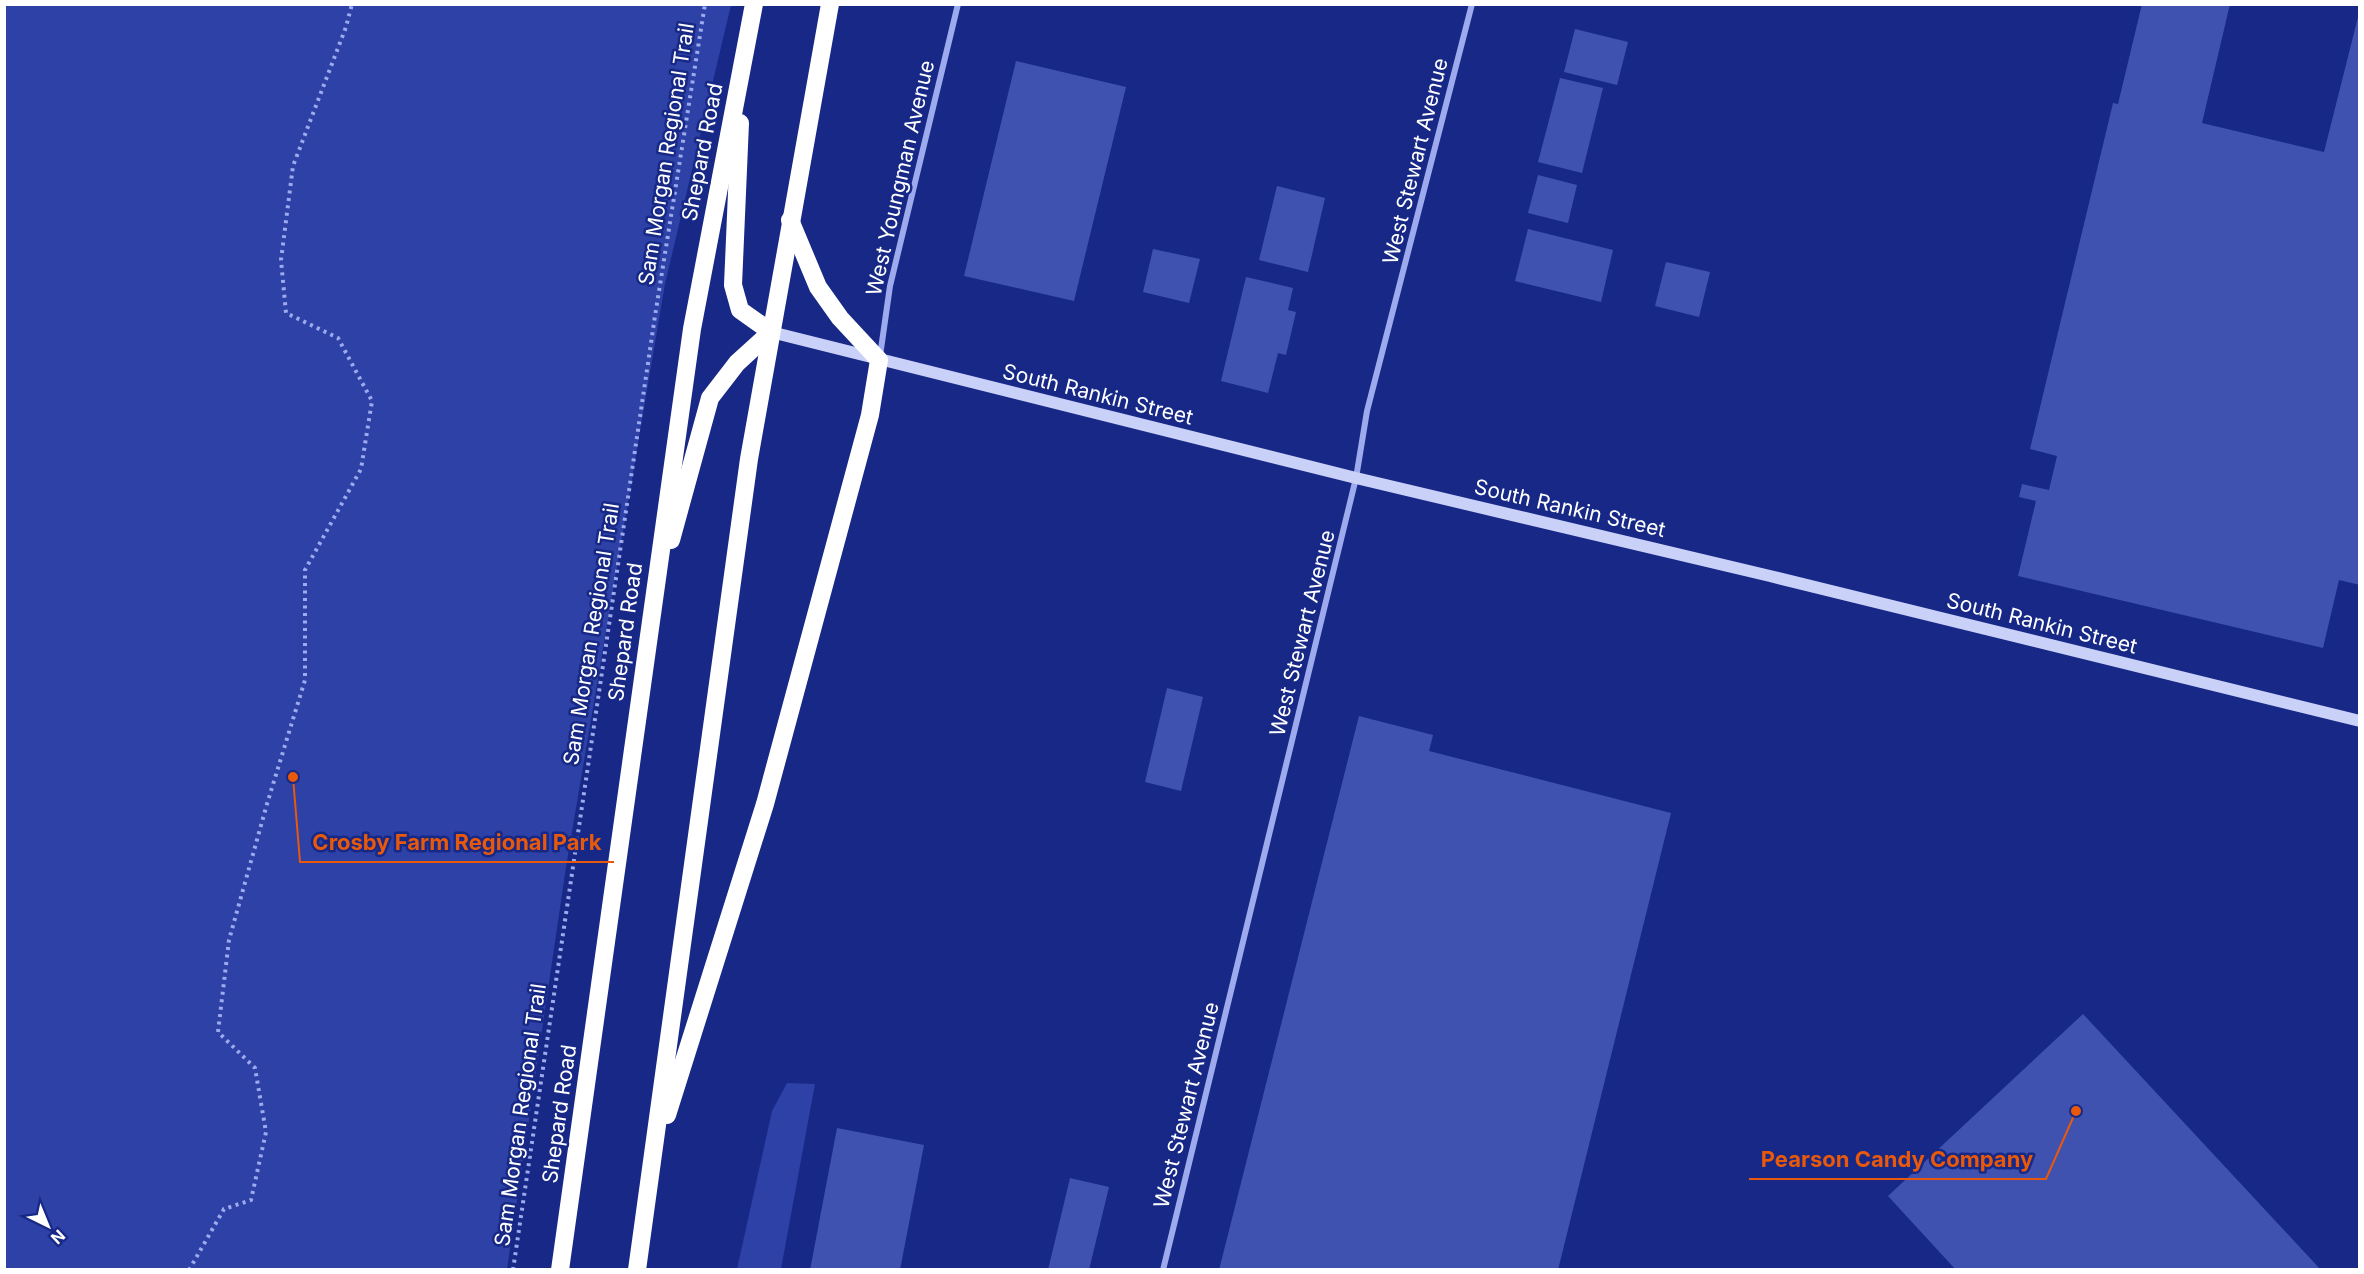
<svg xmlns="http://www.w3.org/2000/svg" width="2364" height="1274" font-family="Inter,sans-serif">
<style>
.green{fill:#2d41a6}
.building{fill:#4052b0}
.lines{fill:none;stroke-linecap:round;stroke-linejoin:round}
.path{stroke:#9daaed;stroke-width:4;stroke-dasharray:3 4.5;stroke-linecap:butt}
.street{stroke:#9daaed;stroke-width:6}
.secondary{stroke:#cad1f9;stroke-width:12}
.highway{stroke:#fff;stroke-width:18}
.labels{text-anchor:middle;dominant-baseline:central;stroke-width:5;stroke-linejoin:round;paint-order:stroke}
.street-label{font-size:21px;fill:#fff;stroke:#172886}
.leader{fill:none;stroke:#e8590c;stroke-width:2}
.callout-dot{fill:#e8590c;stroke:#172886;stroke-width:2}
.callout-label{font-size:22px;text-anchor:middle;font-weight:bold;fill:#e8590c;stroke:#172886;stroke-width:5;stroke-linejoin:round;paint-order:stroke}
</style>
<rect width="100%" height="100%" fill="#172886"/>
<!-- green -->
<g class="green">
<polygon points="5,4 731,5 665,284 566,867 507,1269 5,1269"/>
<polygon points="787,1083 815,1084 781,1269 737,1269 772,1111"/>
</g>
<!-- building -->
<g class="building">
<polygon points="2142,4 2230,4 2202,123 2324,152 2360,9 2360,585 2339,580 2323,648 2018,576 2036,501 2019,497 2022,484 2049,490 2057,456 2030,449 2113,103 2118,104"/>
<polygon points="1575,29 1628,42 1617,85 1564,72"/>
<polygon points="1016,61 1126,87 1074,301 964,276"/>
<polygon points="1560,78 1603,88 1582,173 1538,162"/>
<polygon points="1538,175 1577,185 1568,223 1528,213"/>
<polygon points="1277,186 1325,198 1308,272 1259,260"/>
<polygon points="1528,229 1613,250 1601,302 1515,281"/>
<polygon points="1153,249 1200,259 1189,303 1143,292"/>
<polygon points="1666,262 1710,272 1699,317 1655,306"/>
<polygon points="1246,277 1293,288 1288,310 1296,312 1286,355 1278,353 1268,393 1221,381"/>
<polygon points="1167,688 1203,697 1181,791 1145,782"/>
<polygon points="1359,716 1433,735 1429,751 1671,813 1558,1270 1219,1270"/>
<polygon points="2083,1014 2321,1270 1956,1270 1888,1196"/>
<polygon points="837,1128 924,1145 900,1270 810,1270"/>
<polygon points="1070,1178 1109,1187 1089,1270 1048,1270"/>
</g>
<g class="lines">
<!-- path -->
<g class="path">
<polyline points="189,1270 224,1209 251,1200 266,1132 255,1068 218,1032 229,940 267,804 305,680 305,570 361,469 372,401 338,338 286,313 281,260 293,166 346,27 352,4"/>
<polyline points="513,1270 655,316 705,4"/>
</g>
<!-- street -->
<g class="street">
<polyline points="880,356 890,286 958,4"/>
<polyline points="1163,1270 1356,478 1367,411 1472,4"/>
</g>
<!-- secondary -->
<polyline class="secondary" points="771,332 1356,478 1770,576 2360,721"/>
<!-- highway -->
<g class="highway">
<polyline points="671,540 710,398 737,363 771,332 740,310 733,285 740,123"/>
<polyline points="667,1115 765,804 870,415 879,360 840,318 818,287 790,220"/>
<polyline points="560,1270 692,329 754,4"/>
<polyline points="637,1270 749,459 830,4"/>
</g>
</g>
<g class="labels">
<!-- street labels -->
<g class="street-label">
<text transform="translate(702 152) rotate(-79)">Shepard Road</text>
<text transform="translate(666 154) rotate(-81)">Sam Morgan Regional Trail</text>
<text transform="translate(1415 161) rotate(-76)">West Stewart Avenue</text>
<text transform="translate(900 178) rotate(-77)">West Youngman Avenue</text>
<text transform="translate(1098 394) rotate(14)">South Rankin Street</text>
<text transform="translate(1570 508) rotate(13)">South Rankin Street</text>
<text transform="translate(2042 623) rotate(14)">South Rankin Street</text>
<text transform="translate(625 632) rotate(-82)">Shepard Road</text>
<text transform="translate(1302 633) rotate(-76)">West Stewart Avenue</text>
<text transform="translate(591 634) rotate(-81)">Sam Morgan Regional Trail</text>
<text transform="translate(1186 1105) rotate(-76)">West Stewart Avenue</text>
<text transform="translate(559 1114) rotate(-82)">Shepard Road</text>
<text transform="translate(520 1115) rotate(-82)">Sam Morgan Regional Trail</text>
</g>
</g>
<!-- callouts -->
<path class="leader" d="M293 777L300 862H614M2076 1111L2046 1179H1749"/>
<g class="callout-dot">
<circle cx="293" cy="777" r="6"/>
<circle cx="2076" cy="1111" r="6"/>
</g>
<g class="callout-label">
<text x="457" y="850">Crosby Farm Regional Park</text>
<text x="1897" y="1167">Pearson Candy Company</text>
</g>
<!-- border -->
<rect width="2364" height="1274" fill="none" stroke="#ffffff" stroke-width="12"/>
<!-- north arrow -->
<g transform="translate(48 1226) rotate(137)" stroke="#172886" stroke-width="4.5" paint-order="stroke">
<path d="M0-4.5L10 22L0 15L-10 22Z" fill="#ffffff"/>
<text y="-9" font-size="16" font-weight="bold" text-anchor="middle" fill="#ffffff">N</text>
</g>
</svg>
